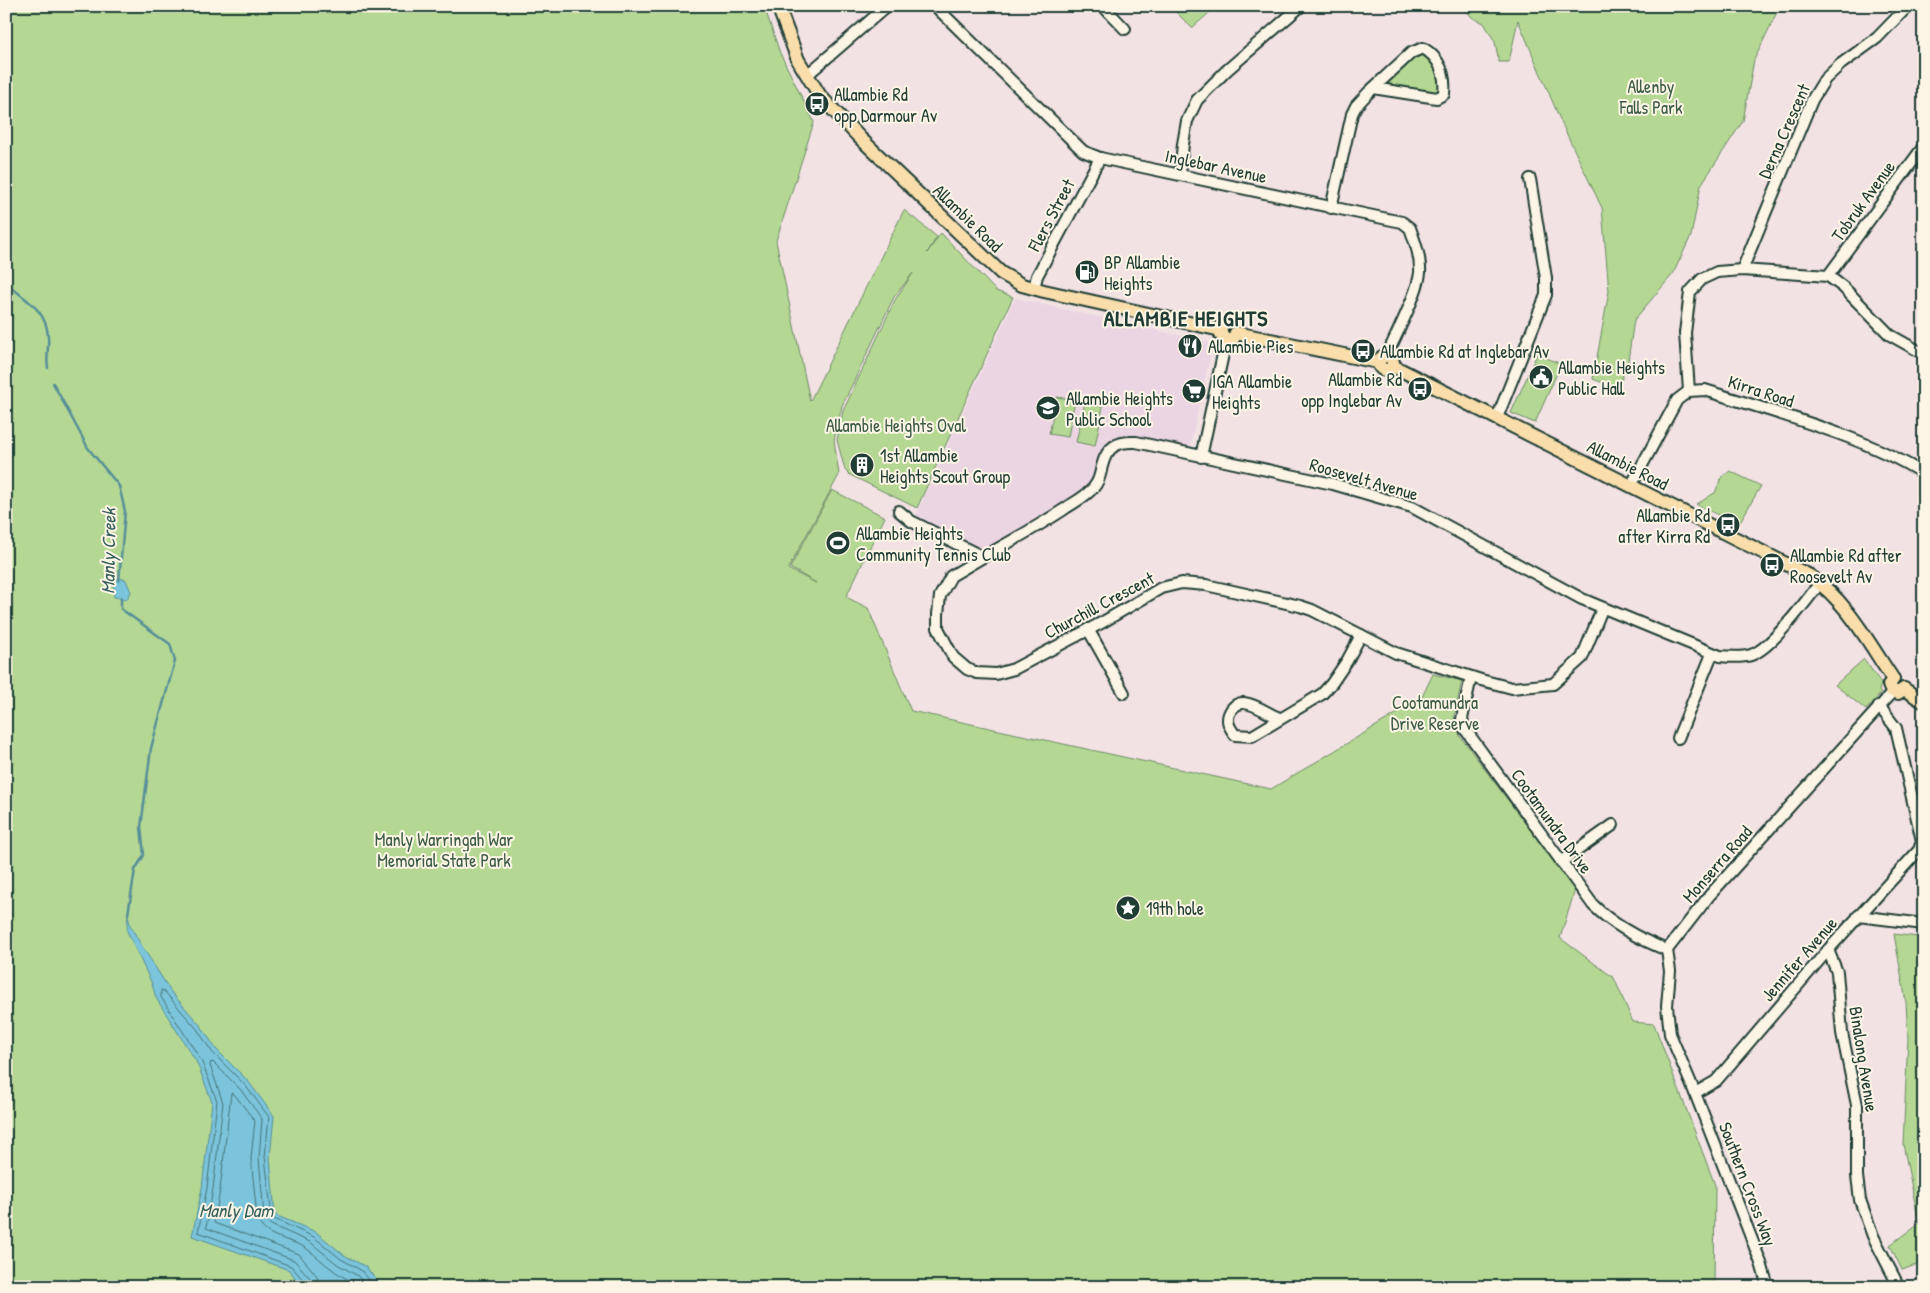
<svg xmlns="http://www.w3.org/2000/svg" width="1930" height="1293" font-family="'Patrick Hand',sans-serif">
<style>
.built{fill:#ecd5e3}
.green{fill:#b4d893;stroke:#6a8a64}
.water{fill:#7bc4dc;stroke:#568e99}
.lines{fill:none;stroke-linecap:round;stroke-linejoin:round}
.shore{stroke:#447377;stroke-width:1}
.stream{stroke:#568e99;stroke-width:2.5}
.minor-casing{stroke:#1f3d34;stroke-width:14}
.major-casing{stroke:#1f3d34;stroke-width:16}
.minor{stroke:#fcf5e5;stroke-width:10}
.major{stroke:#f9deab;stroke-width:12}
.labels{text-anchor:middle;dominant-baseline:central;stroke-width:4;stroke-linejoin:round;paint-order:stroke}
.park-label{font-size:18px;fill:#3d5c47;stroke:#fcf5e5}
.poi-label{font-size:18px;fill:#1f3d34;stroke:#fcf5e5;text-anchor:start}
.street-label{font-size:18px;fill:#1f3d34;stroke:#fcf5e5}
.water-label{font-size:19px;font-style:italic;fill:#365f5e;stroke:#fcf5e5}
.district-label{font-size:22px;font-weight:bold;letter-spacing:1px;fill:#1f3d34;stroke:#fcf5e5}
</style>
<rect width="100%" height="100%" fill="#f3e2e4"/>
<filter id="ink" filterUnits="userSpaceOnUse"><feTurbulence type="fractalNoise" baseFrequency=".02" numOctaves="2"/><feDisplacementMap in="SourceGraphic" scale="10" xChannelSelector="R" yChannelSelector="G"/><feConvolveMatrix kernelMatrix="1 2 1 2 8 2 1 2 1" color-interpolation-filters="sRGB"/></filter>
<g filter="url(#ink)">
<!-- built -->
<polygon class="built" points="1015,298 1213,343 1190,448 1126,435 1103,448 1088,487 985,550 915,517"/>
<!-- green -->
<g class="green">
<polygon points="6,6 764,6 780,53 814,122 776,241 810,401 904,210 937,237 927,253 941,233 996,291 1013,297 917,508 850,475 845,470 837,440 843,411 895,300 913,273 894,297 842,406 834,440 839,475 788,569 816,583 790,568 832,490 885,517 846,597 868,608 911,711 1271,789 1421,699 1433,674 1462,681 1454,717 1460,736 1575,890 1560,938 1614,978 1633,1022 1654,1024 1715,1185 1714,1287 6,1287"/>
<polygon points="1170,6 1217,6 1192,28"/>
<polygon points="1461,6 1780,6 1754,60 1743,121 1701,185 1691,236 1673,274 1634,320 1628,361 1618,389 1593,379 1609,291 1602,208 1562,124 1518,20 1509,62 1499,62 1495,42 1484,23 1473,18"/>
<path d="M1421,52C1437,58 1441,77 1441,92L1438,94L1385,85L1384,82L1414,56Z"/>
<polygon points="1537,354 1561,364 1535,423 1511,413"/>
<polygon points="1057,397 1075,400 1068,437 1049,434"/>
<polygon points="1085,403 1103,407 1095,446 1076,442"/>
<path d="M1730,471L1761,486L1738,525L1696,504C1704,501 1708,496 1715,493L1721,478Z"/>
<polygon points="1864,659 1881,683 1879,691 1881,693 1866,710 1835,685"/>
<polygon points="1894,934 1918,937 1924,965 1924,1262 1902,1270 1890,1245 1919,1223 1903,1144 1908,1038 1906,1002"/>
</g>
<!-- water -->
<g class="water">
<polygon points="119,578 126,580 131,592 127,599 114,597 113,583"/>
<polygon points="128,914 130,925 140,943 171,992 201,1026 216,1049 248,1081 274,1116 270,1157 275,1215 316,1232 344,1255 366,1267 382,1287 302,1287 289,1270 192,1236 202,1188 212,1102 197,1063 156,998 152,984 127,931"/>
</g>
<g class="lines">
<!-- shore -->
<g class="shore">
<polyline points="306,1287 305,1282 291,1266 198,1232 207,1188 217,1101 201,1060 161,997 161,990 164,991 197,1029 212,1052 245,1085 269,1117 265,1157 272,1218 314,1237 341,1259 362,1271 375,1287"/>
<polyline points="312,1287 310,1278 294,1260 206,1228 213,1189 223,1103 210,1065 211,1062 214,1063 240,1089 262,1119 259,1158 264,1216 267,1221 271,1225 310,1242 337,1264 358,1276 367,1287"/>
<path d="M319,1287L317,1276L299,1254L214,1223L220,1190L231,1093L234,1094L255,1121L251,1158L257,1217C262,1239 292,1238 307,1249C316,1255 323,1263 332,1269C340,1276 350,1279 357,1287"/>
</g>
<!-- stream -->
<g class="stream">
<path d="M6,283C24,299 47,309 48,337C49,347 46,358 48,368"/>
<polyline points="53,383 88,448 119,486 125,511 119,581"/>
<polyline points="121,597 121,609 170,644 175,661 151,748 141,827 144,855 135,870 128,914"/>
</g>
<defs>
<g id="minor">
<path d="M935,6L1083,151L1100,158L1392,220L1402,222L1410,228C1415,242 1421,258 1420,273C1418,293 1396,335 1387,355"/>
<polyline points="1103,6 1125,29"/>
<polyline points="807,75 887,6"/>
<polyline points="1180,174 1183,144 1187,121 1197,100 1227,70 1301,6"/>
<path d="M1331,208L1352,114L1356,106L1368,93L1411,53L1423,48C1440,58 1446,75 1444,94L1437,98L1373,88"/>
<polyline points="1742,270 1812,100 1825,79 1841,64 1877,38 1908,6"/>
<polyline points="1828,276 1924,146"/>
<polyline points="1034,288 1037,276 1100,158"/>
<polyline points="1689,391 1685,333 1690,292 1702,279 1717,272 1742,270 1828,276 1843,287 1890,335 1924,354"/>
<polyline points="1497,418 1546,295 1546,278 1530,179"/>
<polyline points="1201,457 1226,340"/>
<path d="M1631,486L1677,400L1689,391L1705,390C1775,413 1862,435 1924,474"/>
<path d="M899,511L911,521L983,557C1010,542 1037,527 1063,510C1073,503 1086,497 1094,487C1100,480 1100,474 1102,466C1107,446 1118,441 1136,442L1333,484L1412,507L1582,599L1720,656C1730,657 1741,658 1751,655C1771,649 1806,601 1820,583"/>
<polyline points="983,557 951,576 940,596 938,614 938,628 953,657 967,669 977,673 996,674 1014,669 1103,622 1161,588 1182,583 1206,585 1300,606 1312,610 1396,653 1481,680 1512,688 1553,684 1582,658 1602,609"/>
<polyline points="1088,629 1124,693"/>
<path d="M1471,677L1462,719L1465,729L1593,905C1614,926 1639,939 1667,950"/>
<path d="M1280,718C1265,714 1240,689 1229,714C1226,722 1230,728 1235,735L1252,736L1322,694L1332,683L1347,661L1361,635"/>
<polyline points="1678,738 1712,654"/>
<polyline points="1561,862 1613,825"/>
<polyline points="1858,916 1924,924"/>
<polyline points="1828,950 1837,972 1842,1033 1857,1105 1857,1176 1860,1200 1873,1236 1899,1287"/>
<polyline points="1695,1093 1716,1081 1828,950 1919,850 1922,841 1896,728 1879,706"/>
<polyline points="1768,1287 1761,1263 1695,1093 1670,1034 1667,1006 1670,971 1667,950 1709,896 1893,692"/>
</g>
<g id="major">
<polyline points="778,6 798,60 820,96 860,138 1001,273 1022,285 1044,291 1221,330"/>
<polyline points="1221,330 1221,335 1226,340 1233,339 1236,333"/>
<polyline points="1236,333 1378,362"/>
<circle cx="1386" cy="363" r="7"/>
<path d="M1393,366L1810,576C1847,601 1868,642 1893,679"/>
<polyline points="1893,679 1889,685 1891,690 1898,693 1904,689"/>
<polyline points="1904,689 1924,702"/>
</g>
</defs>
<!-- minor casing -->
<use href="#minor" class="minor-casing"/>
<!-- major casing -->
<use href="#major" class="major-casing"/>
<!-- minor -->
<use href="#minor" class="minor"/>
<!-- major -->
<use href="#major" class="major"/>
</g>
</g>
<!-- icons -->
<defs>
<symbol id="bus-disc" viewBox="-11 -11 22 22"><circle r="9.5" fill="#1f3d34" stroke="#fcf5e5"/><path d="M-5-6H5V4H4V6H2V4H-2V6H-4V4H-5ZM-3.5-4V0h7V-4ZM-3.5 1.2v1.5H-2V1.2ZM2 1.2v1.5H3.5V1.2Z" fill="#fff"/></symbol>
<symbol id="fuel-disc" viewBox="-11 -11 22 22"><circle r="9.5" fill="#1f3d34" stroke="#fcf5e5"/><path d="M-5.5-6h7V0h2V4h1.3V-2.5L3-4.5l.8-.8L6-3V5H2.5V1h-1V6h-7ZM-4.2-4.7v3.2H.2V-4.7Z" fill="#fff"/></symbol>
<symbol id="restaurant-disc" viewBox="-11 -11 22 22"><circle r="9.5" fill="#1f3d34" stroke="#fcf5e5"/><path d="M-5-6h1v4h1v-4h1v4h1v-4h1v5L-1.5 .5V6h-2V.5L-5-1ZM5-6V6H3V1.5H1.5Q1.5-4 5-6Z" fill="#fff"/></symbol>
<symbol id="civic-disc" viewBox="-11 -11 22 22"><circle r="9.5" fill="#1f3d34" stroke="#fcf5e5"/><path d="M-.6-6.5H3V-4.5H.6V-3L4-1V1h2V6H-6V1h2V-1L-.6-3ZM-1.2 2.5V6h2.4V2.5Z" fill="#fff"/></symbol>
<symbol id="supermarket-disc" viewBox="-11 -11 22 22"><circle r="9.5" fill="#1f3d34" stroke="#fcf5e5"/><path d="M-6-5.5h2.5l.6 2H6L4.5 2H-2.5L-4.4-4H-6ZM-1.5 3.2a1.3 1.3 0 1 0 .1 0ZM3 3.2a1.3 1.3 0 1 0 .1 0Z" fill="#fff"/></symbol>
<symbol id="school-disc" viewBox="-11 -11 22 22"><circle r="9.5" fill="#1f3d34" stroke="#fcf5e5"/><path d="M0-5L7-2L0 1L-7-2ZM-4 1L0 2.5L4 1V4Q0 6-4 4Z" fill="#fff"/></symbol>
<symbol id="building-disc" viewBox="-11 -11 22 22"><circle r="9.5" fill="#1f3d34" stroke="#fcf5e5"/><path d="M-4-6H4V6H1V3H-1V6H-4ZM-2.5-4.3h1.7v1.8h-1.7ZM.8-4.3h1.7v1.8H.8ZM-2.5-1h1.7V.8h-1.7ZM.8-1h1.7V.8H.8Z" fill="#fff"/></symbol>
<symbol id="stadium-disc" viewBox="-11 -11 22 22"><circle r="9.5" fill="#1f3d34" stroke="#fcf5e5"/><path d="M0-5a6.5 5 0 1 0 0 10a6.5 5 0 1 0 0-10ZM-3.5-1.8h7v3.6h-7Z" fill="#fff"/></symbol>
<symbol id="sight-disc" viewBox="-11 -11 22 22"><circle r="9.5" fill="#1f3d34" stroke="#fcf5e5"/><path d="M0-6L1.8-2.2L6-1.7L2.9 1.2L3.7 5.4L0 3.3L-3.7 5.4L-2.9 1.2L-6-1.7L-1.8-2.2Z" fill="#fff"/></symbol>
</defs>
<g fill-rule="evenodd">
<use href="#bus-disc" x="803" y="90" width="28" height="28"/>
<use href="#fuel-disc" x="1073" y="258" width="28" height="28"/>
<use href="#restaurant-disc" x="1176" y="332" width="28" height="28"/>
<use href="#bus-disc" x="1349" y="337" width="28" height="28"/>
<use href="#civic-disc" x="1527" y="363" width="28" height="28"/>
<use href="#bus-disc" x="1406" y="375" width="28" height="28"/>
<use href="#supermarket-disc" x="1180" y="377" width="28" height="28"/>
<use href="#school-disc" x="1034" y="394" width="28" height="28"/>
<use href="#building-disc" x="848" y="451" width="28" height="28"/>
<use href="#bus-disc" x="1714" y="511" width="28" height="28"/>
<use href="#stadium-disc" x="824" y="529" width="28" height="28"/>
<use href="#bus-disc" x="1758" y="551" width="28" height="28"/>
<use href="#sight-disc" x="1114" y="894" width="28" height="28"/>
</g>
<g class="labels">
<!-- park labels -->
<g class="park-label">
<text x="1651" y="86">Allenby<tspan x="1651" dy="21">Falls Park</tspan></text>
<text x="896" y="425">Allambie Heights Oval</text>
<text x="1435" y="702">Cootamundra<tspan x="1435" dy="21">Drive Reserve</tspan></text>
<text x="444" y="839">Manly Warringah War<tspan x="444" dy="21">Memorial State Park</tspan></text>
</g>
<!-- poi labels -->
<g class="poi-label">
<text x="834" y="94">Allambie Rd<tspan x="834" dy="21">opp Darmour Av</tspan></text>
<text x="1104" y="262">BP Allambie<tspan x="1104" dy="21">Heights</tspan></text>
<text x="1208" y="346">Allambie Pies</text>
<text x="1380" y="351">Allambie Rd at Inglebar Av</text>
<text x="1558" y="367">Allambie Heights<tspan x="1558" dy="21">Public Hall</tspan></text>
<text x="1402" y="379" text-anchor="end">Allambie Rd<tspan x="1402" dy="21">opp Inglebar Av</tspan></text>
<text x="1212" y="381">IGA Allambie<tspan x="1212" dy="21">Heights</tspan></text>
<text x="1066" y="398">Allambie Heights<tspan x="1066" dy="21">Public School</tspan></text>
<text x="880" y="455">1st Allambie<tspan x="880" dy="21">Heights Scout Group</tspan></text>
<text x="1710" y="515" text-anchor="end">Allambie Rd<tspan x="1710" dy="21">after Kirra Rd</tspan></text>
<text x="856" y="533">Allambie Heights<tspan x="856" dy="21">Community Tennis Club</tspan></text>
<text x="1790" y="555">Allambie Rd after<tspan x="1790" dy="21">Roosevelt Av</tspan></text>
<text x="1146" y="908">19th hole</text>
</g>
<!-- street labels -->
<g class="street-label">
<text transform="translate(1784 131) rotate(-66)">Derna Crescent</text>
<text transform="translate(1216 166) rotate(12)">Inglebar Avenue</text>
<text transform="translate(1863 201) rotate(-54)">Tobruk Avenue</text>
<text transform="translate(1051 215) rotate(-62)">Flers Street</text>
<text transform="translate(968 218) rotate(44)">Allambie Road</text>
<text transform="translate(1761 391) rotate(18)">Kirra Road</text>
<text transform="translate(1628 465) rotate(27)">Allambie Road</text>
<text transform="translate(1364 479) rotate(16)">Roosevelt Avenue</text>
<text transform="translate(1099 605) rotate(-28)">Churchill Crescent</text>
<text transform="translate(1552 821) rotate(54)">Cootamundra Drive</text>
<text transform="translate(1717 864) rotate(-49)">Monserra Road</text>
<text transform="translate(1799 959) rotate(-49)">Jennifer Avenue</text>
<text transform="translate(1864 1059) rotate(81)">Binalong Avenue</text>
<text transform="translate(1748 1184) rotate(69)">Southern Cross Way</text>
</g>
<!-- water labels -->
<g class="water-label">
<text transform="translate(108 551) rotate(-89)">Manly Creek</text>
<text x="236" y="1210">Manly Dam</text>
</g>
<!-- district labels -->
<g class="district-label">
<text x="1186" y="318">ALLAMBIE HEIGHTS</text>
</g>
</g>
<!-- margin -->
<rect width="1930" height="1293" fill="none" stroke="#fcf5e5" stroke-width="25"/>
<rect x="12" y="12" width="1905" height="1268" fill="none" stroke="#1f3d34" stroke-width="2" filter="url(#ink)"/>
</svg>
